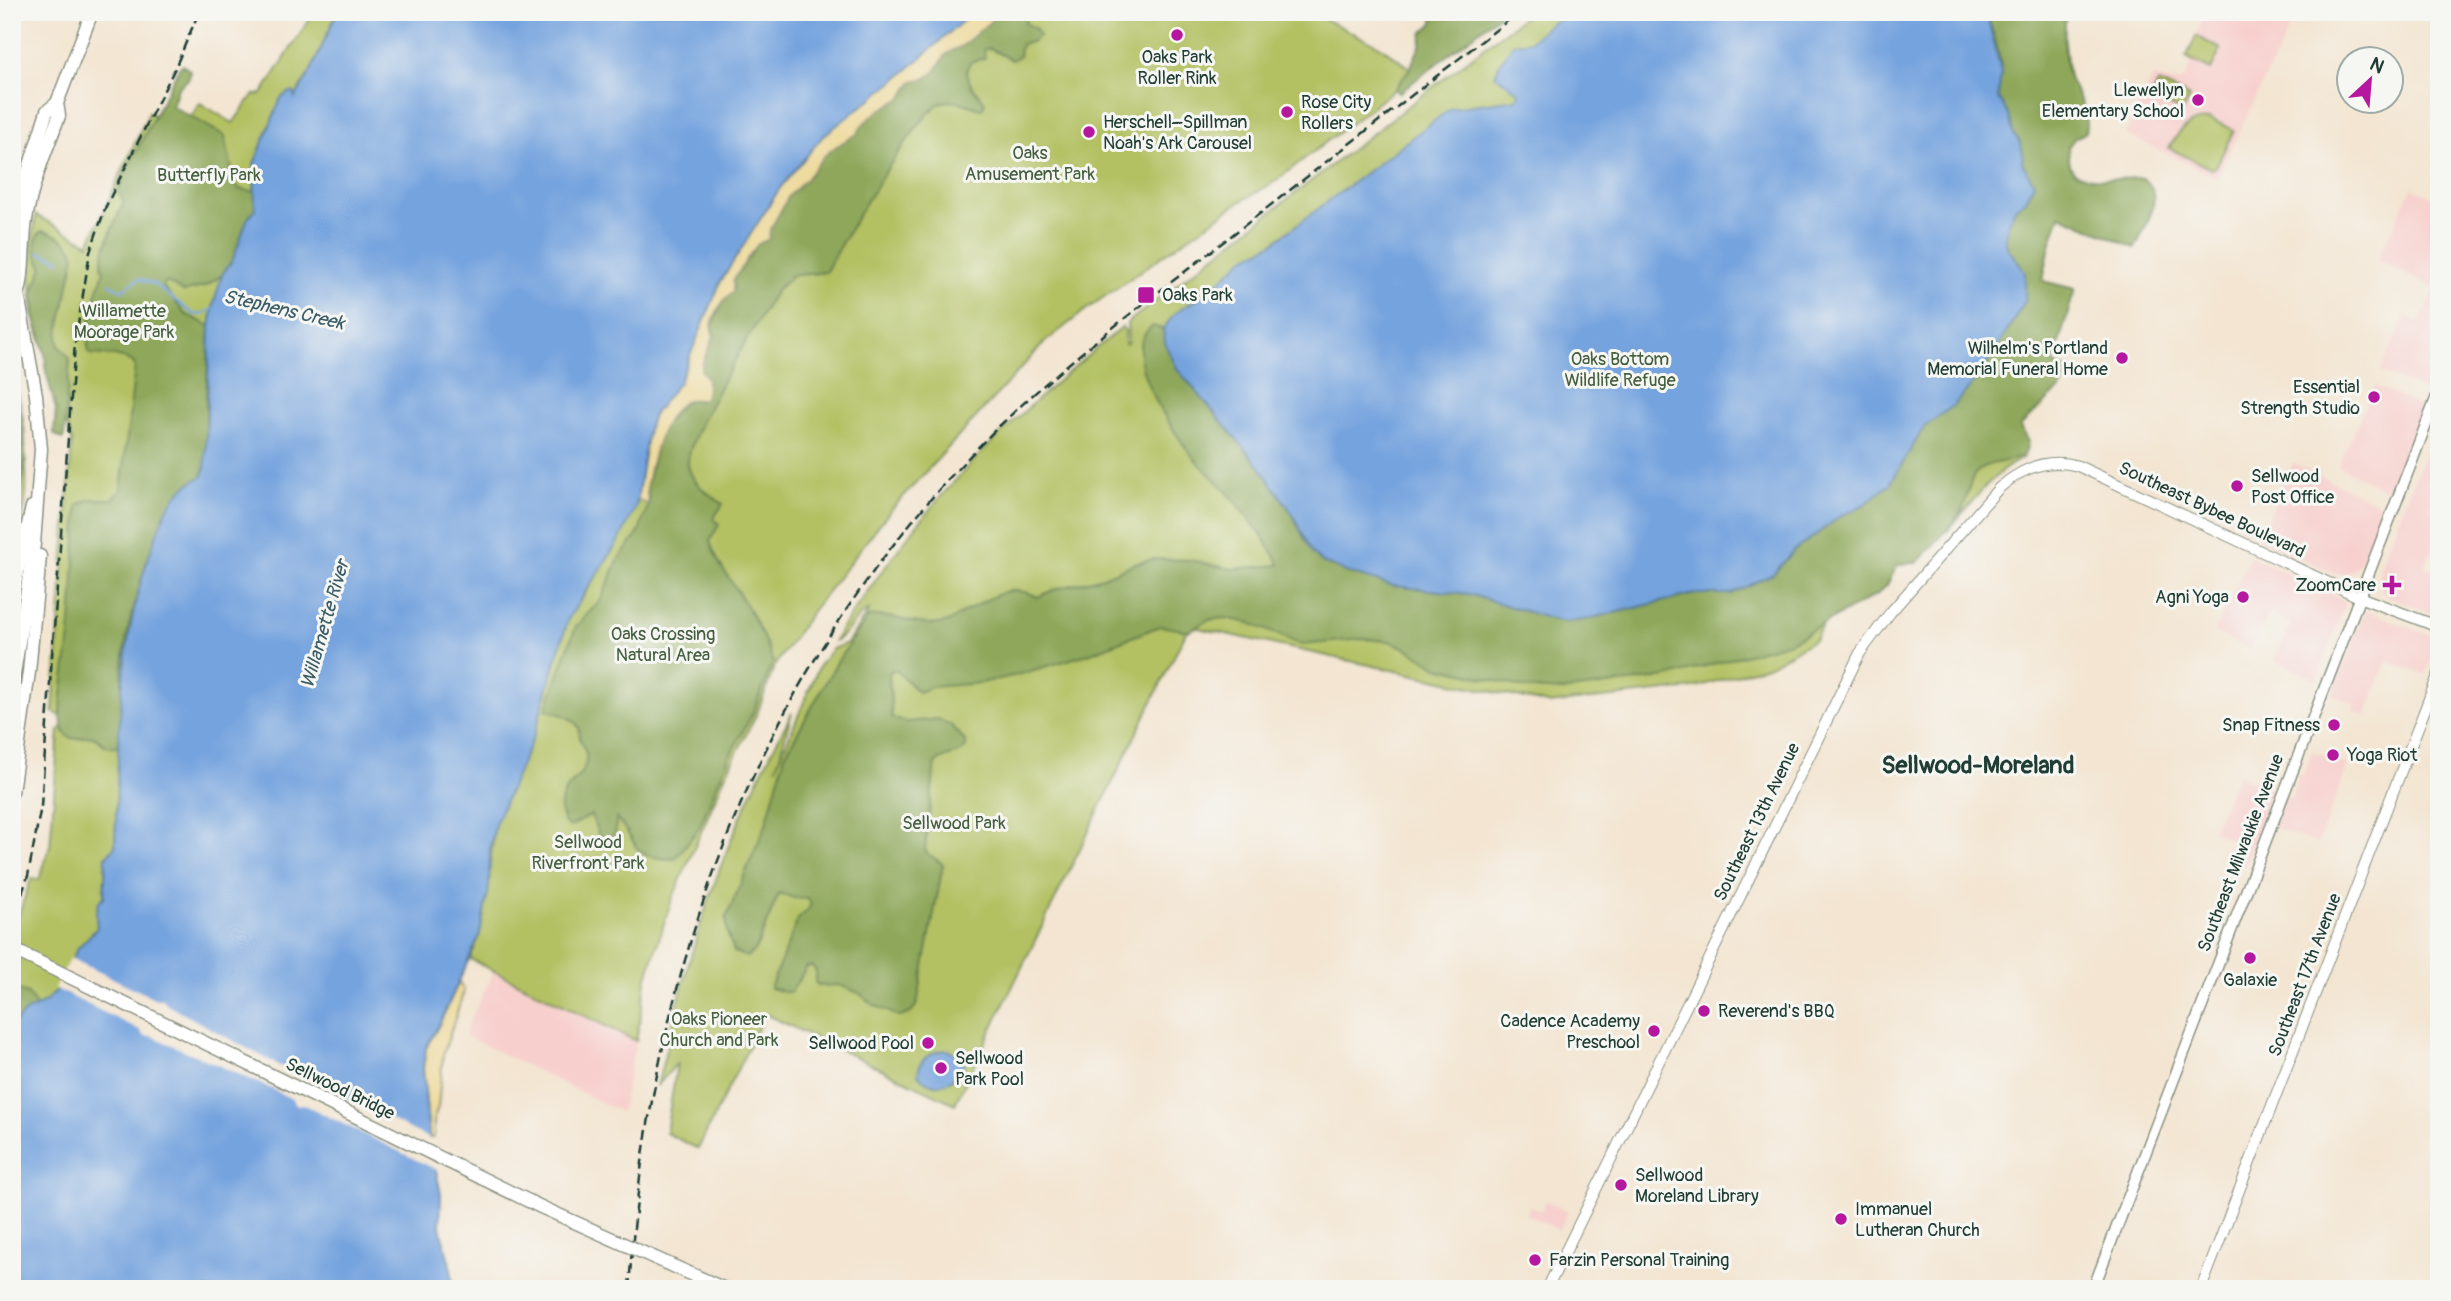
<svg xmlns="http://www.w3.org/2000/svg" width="2451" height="1301" font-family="Pangolin,sans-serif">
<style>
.built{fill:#f7d0cd}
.green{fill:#b3c164;stroke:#697f4c;stroke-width:2}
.forest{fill:#8ea75a;stroke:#567247;stroke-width:2}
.sand{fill:#eeda9e;stroke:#868c69;stroke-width:2}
.water{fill:#74a3de;stroke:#4a7089;stroke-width:2}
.pier{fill:#f3e5d1}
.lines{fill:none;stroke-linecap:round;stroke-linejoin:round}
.stream{stroke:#74a3de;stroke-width:2.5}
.tertiary-casing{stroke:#899182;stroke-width:12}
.secondary-casing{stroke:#899182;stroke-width:13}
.primary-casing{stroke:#899182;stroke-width:15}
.tertiary{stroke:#fff;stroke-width:10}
.secondary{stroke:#fff;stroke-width:10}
.primary{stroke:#fff;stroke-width:12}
.rail{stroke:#1f3d34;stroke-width:2.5;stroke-dasharray:10 5;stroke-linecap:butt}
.primary-bridge-casing{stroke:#899182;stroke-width:15;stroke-linecap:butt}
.primary-bridge{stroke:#fff;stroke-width:12}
.poi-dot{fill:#b5179e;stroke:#f6f6f2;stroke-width:2.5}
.labels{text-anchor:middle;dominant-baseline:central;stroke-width:6;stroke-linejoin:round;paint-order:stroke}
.poi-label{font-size:18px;fill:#1f3d34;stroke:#f6f6f2;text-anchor:start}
.park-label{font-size:18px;fill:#445e40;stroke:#f6f6f2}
.street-label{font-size:18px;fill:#1f3d34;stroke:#f6f6f2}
.water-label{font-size:19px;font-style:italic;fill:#395c67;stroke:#f6f6f2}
.district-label{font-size:24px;font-weight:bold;fill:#1f3d34;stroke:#f6f6f2}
</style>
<rect width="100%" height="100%" fill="#f6f6f2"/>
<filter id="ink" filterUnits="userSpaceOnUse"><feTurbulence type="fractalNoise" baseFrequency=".0143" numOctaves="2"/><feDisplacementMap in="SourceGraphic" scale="14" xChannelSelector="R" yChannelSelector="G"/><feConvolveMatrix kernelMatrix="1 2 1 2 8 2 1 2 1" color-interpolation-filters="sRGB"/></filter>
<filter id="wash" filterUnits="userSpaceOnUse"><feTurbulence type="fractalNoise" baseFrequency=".00686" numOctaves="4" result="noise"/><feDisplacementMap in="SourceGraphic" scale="28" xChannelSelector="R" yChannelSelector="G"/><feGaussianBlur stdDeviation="1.57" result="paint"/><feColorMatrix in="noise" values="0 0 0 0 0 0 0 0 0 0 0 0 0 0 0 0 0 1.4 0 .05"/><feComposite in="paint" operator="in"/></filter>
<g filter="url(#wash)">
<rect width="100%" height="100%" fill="#f3e5d1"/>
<!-- built -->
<g class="built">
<polygon points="2206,12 2297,12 2217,178 2125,134 2153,76 2170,82 2180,82 2186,77 2190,64 2186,55"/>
<polygon points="2412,188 2439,200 2439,290 2377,260"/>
<polygon points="2435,290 2439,292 2439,368 2427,392 2380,372 2406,316 2419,322"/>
<polygon points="2375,385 2421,407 2423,410 2394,487 2387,491 2338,466"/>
<polygon points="2439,416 2439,485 2431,507 2427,507 2439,512 2439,532 2425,567 2439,572 2439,616 2390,597 2384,592 2378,580 2381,564"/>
<polygon points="2293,463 2382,505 2382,511 2362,560 2352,571 2345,574 2333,573 2258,539"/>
<polygon points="2250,556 2343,599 2345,605 2317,680 2274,660 2291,624 2269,613 2251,650 2214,632"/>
<polygon points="2365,610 2439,639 2425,675 2387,661 2366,716 2353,711 2355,704 2332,695"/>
<polygon points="2312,751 2348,765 2318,844 2262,823 2244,867 2223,857 2231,840 2212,830 2238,775 2290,798 2299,774 2303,775"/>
<polygon points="494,971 636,1041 621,1112 466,1036 466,1029"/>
<polygon points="1546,1201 1568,1212 1559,1230 1526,1214 1530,1206 1541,1211"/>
</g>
<!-- green -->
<g class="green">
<polygon points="314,12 337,12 312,69 294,98 293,92 281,98 254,164 255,209 247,220 214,303 210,326 206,396 206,461 185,487 121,692 115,846 106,858 104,897 96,913 97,928 77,949 59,988 45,1002 18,1018 12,1026 12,934 31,879 39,880 50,847 59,730 63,728 65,733 78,739 89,736 95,738 118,746 53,712 72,441 33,314 29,262 36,215 89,244 149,112 182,129 200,103 233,123 253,95 262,94"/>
<polygon points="973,12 1310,12 1380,46 1410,68 1395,89 1273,183 1238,203 1189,237 1087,309 1045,342 890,511 813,610 775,665 758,711 725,776 671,902 647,977 636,1041 470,959 479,937 484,913 495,824 534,735 568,619 605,564 636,507 648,429 653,415 721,281 780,188"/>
<path d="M1530,12H2066L2064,33L2072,108L1973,434L2023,458C1991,473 1970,505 1948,531L1940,527L1823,624L1815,639L1770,665L1693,688L1549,704L1189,626L955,1104L765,1014L698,1149L666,1133L677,1063L657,1086C668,1043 678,999 691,956C715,872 750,789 792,713L776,768L820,664L832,649L847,643L869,610C854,616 850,634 835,641L841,629C866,593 891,558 917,525C977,450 1049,387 1122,327L1125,331V344L1128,342L1127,323Z"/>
<polygon points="2196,36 2221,49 2211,70 2186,58"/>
<polygon points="2158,83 2190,97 2183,112 2151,97"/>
<path d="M2210,119L2234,130L2216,167L2211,169L2169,148C2179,130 2189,120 2210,119Z"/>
<path d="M12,376C21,419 30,460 25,504C23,524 17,543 12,562Z"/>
</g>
<!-- forest -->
<g class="forest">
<path d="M1001,12H1028L1025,23L1036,29L1039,36L1031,42L1021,44L1019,56L1012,60L990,48L984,49L985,58C981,60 971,60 969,64C961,79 978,93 985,102L983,108L980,109C969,105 954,99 943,102C919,110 839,244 826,272L790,276L789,280L777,289C760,318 685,438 688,464C691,484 708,493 723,504L713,519L719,524L710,541C716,562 729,577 740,595C753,616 765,638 773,661L754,711L728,759L699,828L675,859C628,858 643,847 616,818V831L609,840L599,836L591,815L570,827L564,822C549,784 590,783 586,754C585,749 582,744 580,739C579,735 580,731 579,728C574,717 556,713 546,709L576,626L601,600L618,560L638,534L649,503L647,485L656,446L665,424L683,402L691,399L698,401L701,365L714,336L712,328L716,316L727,296L734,289L733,281L758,244L769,239L770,230L788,197L806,179L823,157L835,147L857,134L864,123L880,109L902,98L914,81C919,80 926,79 931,75C943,66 939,53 961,47Z"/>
<polygon points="1436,12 1503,12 1399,93 1395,89 1410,68 1420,46 1423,32 1432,24"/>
<path d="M1983,12H2066C2064,31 2063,62 2070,80C2077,97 2091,112 2086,132L2074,139L2068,147C2069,155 2068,168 2076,173C2091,182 2126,178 2143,178C2167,194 2144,229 2135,248L2060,215L2050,245L2043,281L2075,289L2053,363L2071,372L2061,388L2020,426L2028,442L2025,454C2009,465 1990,460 1980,469C1966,481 1969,500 1960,513C1948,531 1931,547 1917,563L1910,562L1897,566L1887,585L1878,594L1790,642L1667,677L1563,691L1530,689L1438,667L1406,648L1389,641L1362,639L1302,645L1250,623L1225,618L1208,620L1189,631L1160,626L1088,654L1017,675L981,683L932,687L918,692L896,670H891L889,674L892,718L907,722L938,719L952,726L965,741L966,747C958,757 944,754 935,764L925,850C931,859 938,858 943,865L917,1004L911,1013L900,1017L872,1004L859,993L839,985L819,986L815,982L816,971L812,966L807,967L791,992H785L770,988L798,919L808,910L811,904L808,899L794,898L779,893L756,949L747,957L734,952L727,932L726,918L766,824L785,755L837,662L868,617C892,612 918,629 944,623C953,621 959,614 968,610C994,597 1007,582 1038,597L1056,589L1103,577L1136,563L1154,559L1190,560L1231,569L1280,565C1268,542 1250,519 1233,499C1219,482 1200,467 1186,448C1168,422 1116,351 1153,326L1163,329L1166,346L1178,370L1258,464L1292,513L1305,540L1322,562L1346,572L1394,586L1469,594L1551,619L1566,622L1583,620L1695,594H1731L1773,574L1794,551L1838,518L1865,504L1890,484L1924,427L1954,405L2015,319L2025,301V272L2007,247L2005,238L2008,222L2016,207L2026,200L2034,183L2022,163L2023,152L2019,141L2013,133L2009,115L1998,99C1997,90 2001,81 2001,71C2001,60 1991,18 1983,12Z"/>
<path d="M182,65L190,70L189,78L178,88L172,106L225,136L234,180L239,189L256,192L255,209L247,220L233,259L222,275L206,286L184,292L167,282L164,283L163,286L185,314L210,326L206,396V461L203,476L185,487L146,563L128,629L123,662L119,746C107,750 104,744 96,738C87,732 74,745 66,734C62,729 61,719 61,713C61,687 68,660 70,634C74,591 75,548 78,505L89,499H113L121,490L135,366L133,362C118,355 106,355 90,354C82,338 97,292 103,274C105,266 102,272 102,264C103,246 117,218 124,202L118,192L125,173L179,68Z"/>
<path d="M41,231C54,232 72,242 75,256L58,335L59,346L70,359L64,437L62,439L54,434L56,410L45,367L46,359L42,341L35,318L34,289L43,267C35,257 32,242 41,231Z"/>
<path d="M12,368C23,410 31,450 20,492C18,500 16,507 12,513Z"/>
<polygon points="12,987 28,994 37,1007 25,1012 12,1026"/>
</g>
<!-- sand -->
<g class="sand">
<path d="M959,12H1001L961,47C939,53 943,66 931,75C926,79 919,80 913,81L902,98L880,110L864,123L857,134L835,147L823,157L806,179L788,197L770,230L769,239L758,244L750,254L733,281V292C723,299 713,315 712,327C711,336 715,330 713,338C710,350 701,359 701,371C710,379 708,390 704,400C697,401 689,397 683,402C663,417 651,459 647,483C646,490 648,498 648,505L638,500L621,537L568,619L534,735L495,824L490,849L489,888L479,937L497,786L644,433L707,299L721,281L796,158Z"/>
<polygon points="459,982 464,991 443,1055 438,1107 434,1118 434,1138 429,1137 423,1068 426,1048"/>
</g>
<!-- water -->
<g class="water">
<path d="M337,12H973L897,79L823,136L780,188L721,281L679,382L653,415L648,429L636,507L621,537L568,619L534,735L495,824L490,849L489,888L479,937L441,1021L426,1048L423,1068L429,1137L441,1194L440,1227L451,1269L453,1289H12V1026L25,1012L45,1002L59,988L77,949L97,928L96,913L99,901L104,897L106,857L115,846C119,739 116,643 154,542C161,522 168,501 185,487C190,482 197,479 203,476L205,469L210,326L214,303L222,275L233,259L247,220L255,209L254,164L281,98L289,92H293L295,98L312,69Z"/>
<polygon points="1594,12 1983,12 1987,15 2001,72 1998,99 2009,115 2013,133 2019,141 2023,152 2022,163 2034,183 2026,200 2016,207 2008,222 2005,238 2007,247 2025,272 2025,301 1980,376 1954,405 1924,427 1890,484 1865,504 1838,518 1794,551 1773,574 1731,594 1695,594 1583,620 1566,622 1551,619 1469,594 1394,586 1346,572 1321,562 1313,554 1292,513 1258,464 1178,370 1166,346 1163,329 1175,313 1210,290 1243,259 1273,243 1451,108 1516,99 1520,93 1495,75 1500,63 1513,44 1530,41 1551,23 1568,16"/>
<path d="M947,1050L961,1056L964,1064C958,1083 930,1093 918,1074C919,1058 932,1051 947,1050Z"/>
</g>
<!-- pier -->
<polygon class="pier" points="70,958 156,999 163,999 167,1005 278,1065 302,1077 309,1076 314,1082 434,1141 441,1172 303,1104 296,1105 292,1099 268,1087 151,1036 144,1036 140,1030 54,988"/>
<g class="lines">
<!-- stream -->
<g class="stream">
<polyline points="39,252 60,260"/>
<polyline points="110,284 122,290 139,279 154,284 193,314 201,315 215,308"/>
</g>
</g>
</g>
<g filter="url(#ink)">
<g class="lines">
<defs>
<g id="tertiary">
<path d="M1547,1289L1860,653L1890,613L1999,488C2022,468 2048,457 2078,466L2359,597"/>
<polyline points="2201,1289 2439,673"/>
</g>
<g id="secondary">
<polyline points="2359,597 2439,627"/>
<polyline points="2093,1289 2439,391"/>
</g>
<g id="primary">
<polyline points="12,222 47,111 57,103 92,12"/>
<polyline points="12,596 32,507"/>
<path d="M12,687L34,544L41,449L36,395L18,294C25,277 22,237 27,214C33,181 47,148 59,116L57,103"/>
<polyline points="12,792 29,672 40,556"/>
<polyline points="12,949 232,1056"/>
<polyline points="655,1258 725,1289"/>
</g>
</defs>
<!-- tertiary casing -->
<use href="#tertiary" class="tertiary-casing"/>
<!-- secondary casing -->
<use href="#secondary" class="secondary-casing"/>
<!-- primary casing -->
<use href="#primary" class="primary-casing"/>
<!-- tertiary -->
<use href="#tertiary" class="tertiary"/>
<!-- secondary -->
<use href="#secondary" class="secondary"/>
<!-- primary -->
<use href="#primary" class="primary"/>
<!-- rail -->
<g class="rail">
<polyline points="12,923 28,876 41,806 75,343 90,252 106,206 175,68 199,12"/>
<path d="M629,1289C649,980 751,687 967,459C1040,381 1125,318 1209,253C1312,173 1416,92 1519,12"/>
</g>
<defs>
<polyline id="primary-bridge" points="232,1056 543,1208 655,1258"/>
</defs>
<!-- primary-bridge casing -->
<use href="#primary-bridge" class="primary-bridge-casing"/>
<!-- primary-bridge -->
<use href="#primary-bridge" class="primary-bridge"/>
</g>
</g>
<!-- markers -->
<g class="poi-dot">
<circle cx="1177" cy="35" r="7"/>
<circle cx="2198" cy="100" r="7"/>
<circle cx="1287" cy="112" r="7"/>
<circle cx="1089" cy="132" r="7"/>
<rect x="1137" y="286" width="18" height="18" rx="3.5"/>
<circle cx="2122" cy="358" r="7"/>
<circle cx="2374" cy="397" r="7"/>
<circle cx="2237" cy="486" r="7"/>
<path d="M2388.5 574.5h7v7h7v7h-7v7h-7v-7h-7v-7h7z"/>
<circle cx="2243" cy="597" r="7"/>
<circle cx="2334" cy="725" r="7"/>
<circle cx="2333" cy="755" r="7"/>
<circle cx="2250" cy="958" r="7"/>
<circle cx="1704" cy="1011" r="7"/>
<circle cx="1654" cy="1031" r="7"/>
<circle cx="928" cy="1043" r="7"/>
<circle cx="941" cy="1068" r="7"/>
<circle cx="1621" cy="1185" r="7"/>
<circle cx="1841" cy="1219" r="7"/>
<circle cx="1535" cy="1260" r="7"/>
</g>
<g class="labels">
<!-- poi labels -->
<g class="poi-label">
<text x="1177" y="57" text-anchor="middle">Oaks Park<tspan x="1177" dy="21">Roller Rink</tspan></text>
<text x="2184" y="90" text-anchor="end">Llewellyn<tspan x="2184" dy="21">Elementary School</tspan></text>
<text x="1301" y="102">Rose City<tspan x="1301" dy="21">Rollers</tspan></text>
<text x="1103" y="122">Herschell–Spillman<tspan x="1103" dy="21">Noah's Ark Carousel</tspan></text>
<text x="1162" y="295">Oaks Park</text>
<text x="2108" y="348" text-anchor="end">Wilhelm's Portland<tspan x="2108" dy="21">Memorial Funeral Home</tspan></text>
<text x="2360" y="387" text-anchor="end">Essential<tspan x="2360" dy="21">Strength Studio</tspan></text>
<text x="2251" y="476">Sellwood<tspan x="2251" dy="21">Post Office</tspan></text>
<text x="2376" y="585" text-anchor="end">ZoomCare</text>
<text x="2229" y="597" text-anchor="end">Agni Yoga</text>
<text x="2320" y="725" text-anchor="end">Snap Fitness</text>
<text x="2347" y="755">Yoga Riot</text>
<text x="2250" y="980" text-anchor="middle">Galaxie</text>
<text x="1718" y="1011">Reverend's BBQ</text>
<text x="1640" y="1021" text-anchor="end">Cadence Academy<tspan x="1640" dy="21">Preschool</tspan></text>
<text x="914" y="1043" text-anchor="end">Sellwood Pool</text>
<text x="955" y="1058">Sellwood<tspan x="955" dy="21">Park Pool</tspan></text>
<text x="1635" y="1175">Sellwood<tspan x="1635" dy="21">Moreland Library</tspan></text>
<text x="1855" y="1209">Immanuel<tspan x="1855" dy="21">Lutheran Church</tspan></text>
<text x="1549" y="1260">Farzin Personal Training</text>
</g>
<!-- park labels -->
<g class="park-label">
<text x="1030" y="153">Oaks<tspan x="1030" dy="21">Amusement Park</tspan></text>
<text x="209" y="175">Butterfly Park</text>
<text x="124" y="311">Willamette<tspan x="124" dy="21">Moorage Park</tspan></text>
<text x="1620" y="359">Oaks Bottom<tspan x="1620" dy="21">Wildlife Refuge</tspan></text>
<text x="663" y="634">Oaks Crossing<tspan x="663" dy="21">Natural Area</tspan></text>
<text x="954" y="823">Sellwood Park</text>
<text x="588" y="842">Sellwood<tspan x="588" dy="21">Riverfront Park</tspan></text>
<text x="719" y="1019">Oaks Pioneer<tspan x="719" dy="21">Church and Park</tspan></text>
</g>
<!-- street labels -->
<g class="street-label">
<text transform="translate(2212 510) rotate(25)">Southeast Bybee Boulevard</text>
<text transform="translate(1757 822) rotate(-64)">Southeast 13th Avenue</text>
<text transform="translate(2241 853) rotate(-69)">Southeast Milwaukie Avenue</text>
<text transform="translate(2305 975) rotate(-69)">Southeast 17th Avenue</text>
<text transform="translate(340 1089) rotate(26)">Sellwood Bridge</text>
</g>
<!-- water labels -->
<g class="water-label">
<text transform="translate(284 310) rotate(13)">Stephens Creek</text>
<text transform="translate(325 624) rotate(-74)">Willamette River</text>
</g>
<!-- district labels -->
<g class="district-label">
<text x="1978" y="765">Sellwood-Moreland</text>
</g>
</g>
<!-- margin -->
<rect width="2451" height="1301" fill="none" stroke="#f6f6f2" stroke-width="42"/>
<!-- north arrow -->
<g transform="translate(2370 80) rotate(26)"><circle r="33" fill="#f6f6f2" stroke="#a0aca6" stroke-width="2"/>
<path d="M0-5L12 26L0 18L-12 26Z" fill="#b5179e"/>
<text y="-10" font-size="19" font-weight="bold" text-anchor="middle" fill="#1f3d34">N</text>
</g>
</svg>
